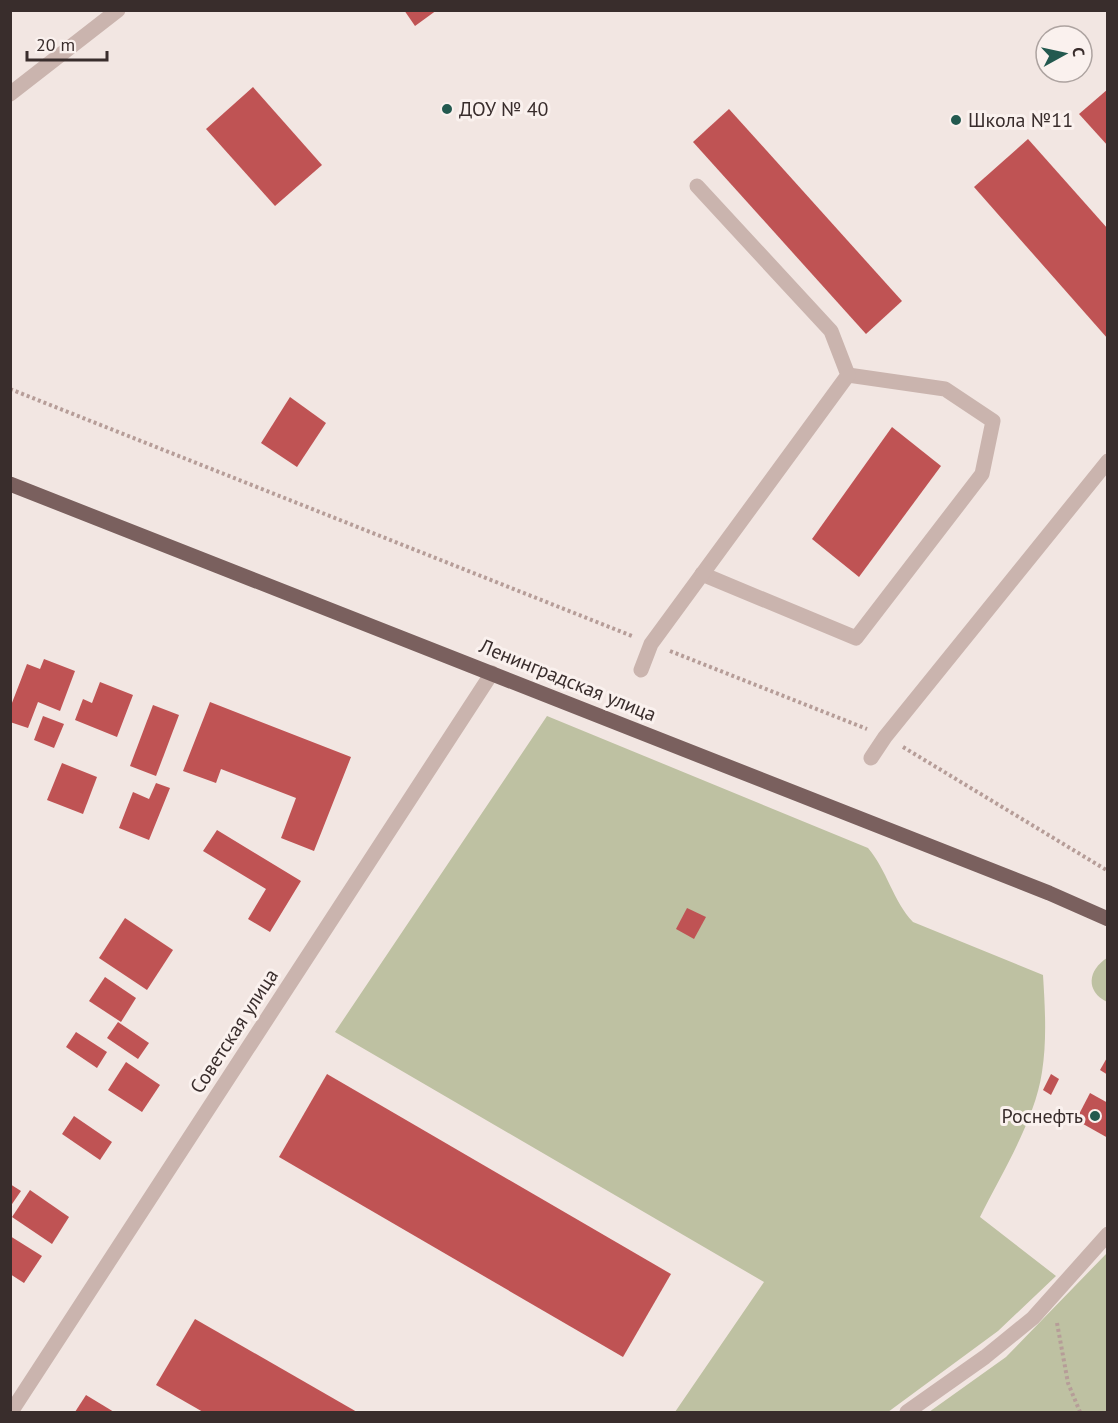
<svg xmlns="http://www.w3.org/2000/svg" width="1118" height="1423" font-family="'PT Sans',sans-serif">
<style>
.green{fill:#bec1a2}
.building{fill:#bf5354}
.lines{fill:none;stroke-linecap:round;stroke-linejoin:round}
.path{stroke:#b69d98;stroke-width:4;stroke-dasharray:3 3;stroke-linecap:butt}
.minor{stroke:#cab4ae;stroke-width:15}
.major{stroke:#7a605e;stroke-width:15}
.poi-dot{fill:#23594f;stroke:#faf1ee;stroke-width:2}
.labels{text-anchor:middle;dominant-baseline:central;stroke-width:6;stroke-linejoin:round;paint-order:stroke}
.poi-label{font-size:20px;fill:#392d2c;stroke:#faf1ee;text-anchor:start}
.street-label{font-size:20px;fill:#392d2c;stroke:#faf1ee}
</style>
<rect width="100%" height="100%" fill="#f2e6e2"/>
<!-- green -->
<g class="green">
<path d="M547,716L868,848C887,870 893,901 913,922L1043,975C1045,1006 1047,1041 1042,1072C1035,1120 1002,1173 980,1217L1056,1276L998,1331L888,1412H675L764,1282L335,1032Z"/>
<path d="M1107,958V1002C1085,991 1088,970 1107,958Z"/>
<polygon points="1107,1253 1107,1412 929,1412 1006,1357"/>
</g>
<!-- building -->
<g class="building">
<polygon points="404,10 437,10 415,26"/>
<polygon points="253,87 322,165 275,206 206,129"/>
<polygon points="1108,89 1108,146 1079,114"/>
<polygon points="729,109 902,301 866,334 693,142"/>
<polygon points="1028,139 1108,229 1108,339 974,187"/>
<polygon points="290,397 326,423 297,467 261,443"/>
<polygon points="892,427 941,466 859,577 812,539"/>
<polygon points="44,659 75,671 60,711 38,702 28,728 10,722 10,708 27,664 40,669"/>
<polygon points="100,682 133,695 117,737 75,720 83,699 92,703"/>
<polygon points="210,702 351,757 314,851 281,838 296,798 221,769 216,783 183,771"/>
<polygon points="153,705 179,715 156,776 130,766"/>
<polygon points="43,716 64,724 54,748 34,740"/>
<polygon points="62,763 97,777 83,814 47,800"/>
<polygon points="156,783 170,788 149,840 119,828 133,792 149,799"/>
<polygon points="217,830 301,881 270,932 248,919 266,889 203,851"/>
<polygon points="687,908 706,917 694,939 676,929"/>
<polygon points="125,918 173,950 147,990 99,958"/>
<polygon points="105,977 136,998 121,1022 89,1001"/>
<polygon points="118,1022 149,1043 138,1059 107,1038"/>
<polygon points="76,1032 107,1052 97,1068 66,1047"/>
<polygon points="1108,1056 1108,1075 1100,1070"/>
<polygon points="126,1062 160,1085 142,1112 108,1090"/>
<polygon points="327,1074 671,1274 623,1357 279,1157"/>
<polygon points="1051,1074 1059,1079 1051,1095 1043,1090"/>
<polygon points="1090,1093 1108,1103 1108,1138 1076,1120"/>
<polygon points="74,1116 112,1142 100,1160 62,1134"/>
<polygon points="10,1184 21,1191 10,1207"/>
<polygon points="30,1190 69,1217 52,1244 12,1217"/>
<polygon points="10,1236 42,1256 24,1283 10,1274"/>
<polygon points="195,1319 357,1412 203,1412 156,1385"/>
<polygon points="86,1395 114,1412 75,1412"/>
</g>
<g class="lines">
<!-- path -->
<g class="path">
<polyline points="10,389 632,636"/>
<polyline points="670,651 867,729"/>
<polyline points="903,747 1108,871"/>
<polyline points="1057,1323 1068,1383 1080,1412"/>
</g>
<!-- minor -->
<g class="minor">
<polyline points="10,94 118,10"/>
<polyline points="702,574 856,638 982,474 993,421 945,389 848,375"/>
<polyline points="641,670 651,644 848,375 831,331 697,186"/>
<polyline points="871,758 885,737 1108,461"/>
<polyline points="11,1412 492,673"/>
<polyline points="907,1412 985,1357 1033,1318 1108,1234"/>
</g>
<!-- major -->
<polyline class="major" points="10,484 1049,893 1108,919"/>
</g>
<!-- markers -->
<g class="poi-dot">
<circle cx="447" cy="109" r="6"/>
<circle cx="956" cy="120" r="6"/>
<circle cx="1095" cy="1116" r="6"/>
</g>
<g class="labels">
<!-- poi labels -->
<g class="poi-label">
<text x="459" y="109">ДОУ № 40</text>
<text x="968" y="120">Школа №11</text>
<text x="1083" y="1116" text-anchor="end">Роснефть</text>
</g>
<!-- street labels -->
<g class="street-label">
<text transform="translate(568 680) rotate(22)">Ленинградская улица</text>
<text transform="translate(234 1031) rotate(-57)">Советская улица</text>
</g>
</g>
<!-- border -->
<rect width="1118" height="1423" fill="none" stroke="#392d2c" stroke-width="24"/>
<!-- north arrow -->
<g transform="translate(1064 54) rotate(82)"><circle r="28" fill="#faf1ee" stroke="#ada3a0" stroke-width="1.5"/>
<path d="M0-4.5L10 22L0 15L-10 22Z" fill="#23594f"/>
<text y="-9" font-size="16" font-weight="bold" text-anchor="middle" fill="#392d2c">С</text>
</g>
<!-- scale -->
<path d="M27 51v9h80v-9" fill="none" stroke="#392d2c" stroke-width="3"/>
<text x="36" y="51" font-size="18" fill="#392d2c" stroke="#faf1ee" stroke-width="4.5" paint-order="stroke">20 m</text>
</svg>
